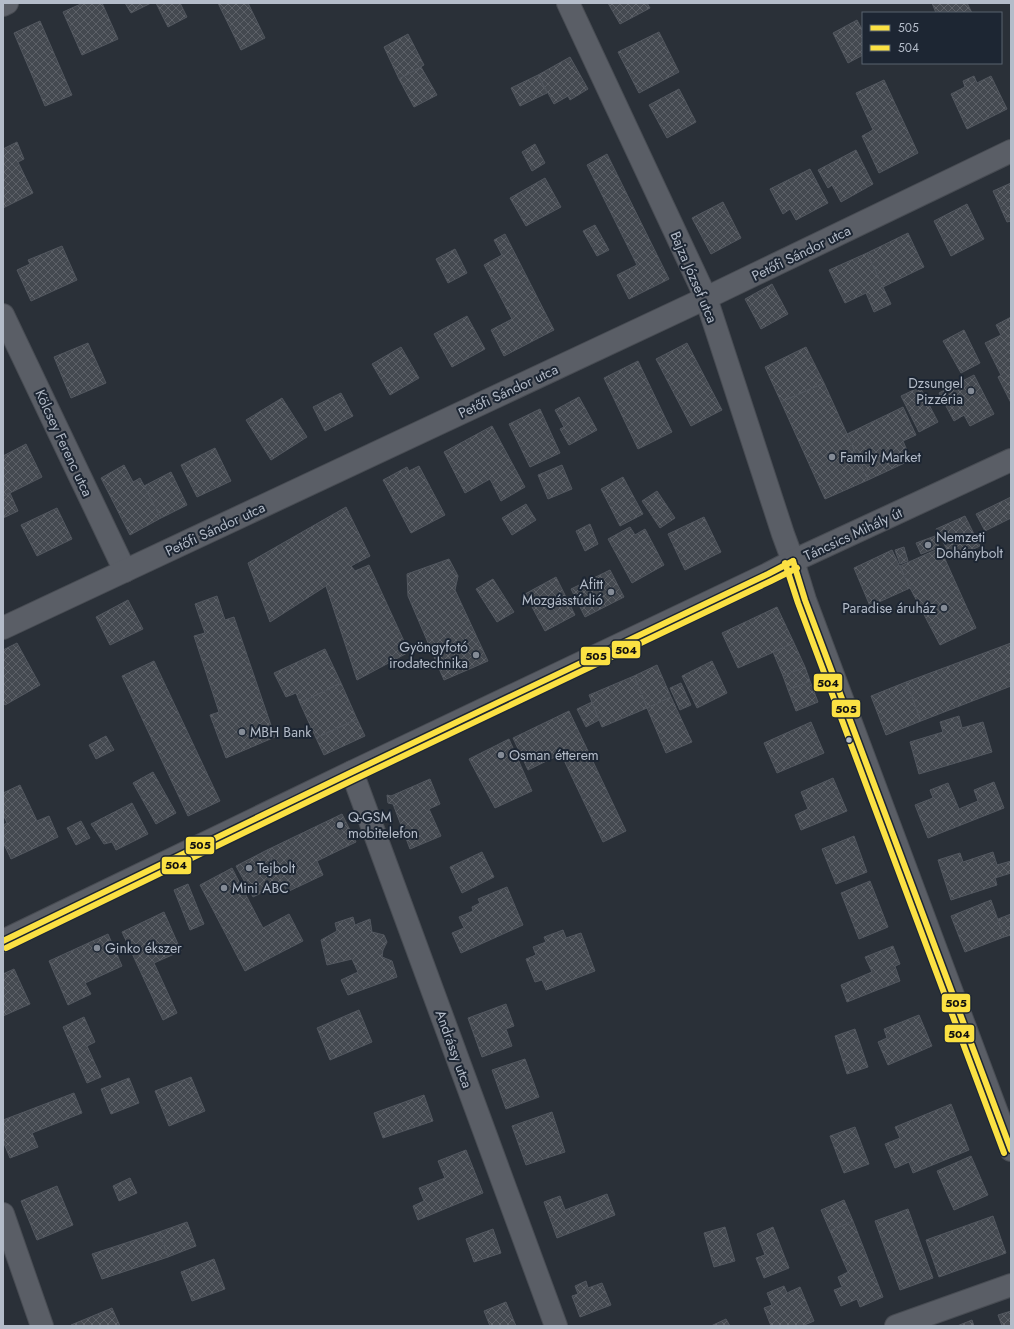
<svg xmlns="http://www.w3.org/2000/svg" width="1014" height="1329" font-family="Jost,sans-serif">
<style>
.building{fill:url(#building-cross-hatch);stroke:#52575f}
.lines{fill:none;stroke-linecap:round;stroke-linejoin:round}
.minor-casing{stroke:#484c53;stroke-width:24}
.minor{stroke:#5a5e66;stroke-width:22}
.bus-1-casing{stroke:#1d2633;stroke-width:9}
.bus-2-casing{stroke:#1d2633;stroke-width:9}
.bus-1{stroke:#fbe143;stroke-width:6}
.bus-2{stroke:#fbe143;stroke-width:6}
.poi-dot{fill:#848b96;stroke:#1d2633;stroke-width:1.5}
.bus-dot{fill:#b4bcc9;stroke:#1d2633;stroke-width:1.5}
.labels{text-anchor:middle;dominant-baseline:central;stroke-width:4;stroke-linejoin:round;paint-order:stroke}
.street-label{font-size:14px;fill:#b4bcc9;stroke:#1d2633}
.poi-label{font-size:14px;fill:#b4bcc9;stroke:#1d2633;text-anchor:start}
.line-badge{stroke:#1d2633;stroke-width:1.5}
.pale-badge-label{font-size:11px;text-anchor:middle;font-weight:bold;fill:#111}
</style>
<defs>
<pattern id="building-cross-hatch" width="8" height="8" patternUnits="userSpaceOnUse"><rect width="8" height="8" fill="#444950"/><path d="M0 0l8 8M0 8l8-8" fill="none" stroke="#5d6168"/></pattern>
</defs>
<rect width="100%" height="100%" fill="#2a3038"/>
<!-- building -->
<g class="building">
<polygon points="83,3 102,3 118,39 82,55 63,12"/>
<polygon points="125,3 151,3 131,13"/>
<polygon points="156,3 180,3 187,17 168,27"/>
<polygon points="218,3 248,3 265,38 241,50"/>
<polygon points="608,3 647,3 650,8 620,24"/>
<polygon points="932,3 967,3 972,13 936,13"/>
<polygon points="857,20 863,31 863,55 848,63 833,33"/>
<polygon points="40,21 72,95 45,106 14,33"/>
<polygon points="659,32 679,72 639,93 618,52"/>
<polygon points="408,34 424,65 399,79 384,47"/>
<polygon points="570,57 588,89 570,100 568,96 554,104 538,75"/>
<polygon points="421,67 437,95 414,107 399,79"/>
<polygon points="538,75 547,93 520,106 511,88"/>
<polygon points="974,76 977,83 991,76 1007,109 967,129 951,94 965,87 963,81"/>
<polygon points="884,80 918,153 879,173 862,136 873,130 856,93"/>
<polygon points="679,89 696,122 667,138 649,105"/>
<polygon points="17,142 24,159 18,162 33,193 3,208 3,149"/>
<polygon points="535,144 545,163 532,171 522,152"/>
<polygon points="856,150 873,184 841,202 832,185 828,188 818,170"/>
<polygon points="607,154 669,279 629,299 617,275 637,265 587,165"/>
<polygon points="810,169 828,203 796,220 790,209 783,214 770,189"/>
<polygon points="545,178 561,207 526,226 510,198"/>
<polygon points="1011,183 1011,221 1007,222 993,191"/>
<polygon points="723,202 741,238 711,254 692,218"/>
<polygon points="967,204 984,239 951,256 934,221"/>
<polygon points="595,225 609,250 597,256 583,231"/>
<polygon points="908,233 924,267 883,287 867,253"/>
<polygon points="505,234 554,330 504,356 491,330 512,319 484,265 502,255 494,240"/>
<polygon points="62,246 77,280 31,301 17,270 30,264 28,260"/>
<polygon points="455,249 467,273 448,283 436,259"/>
<polygon points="867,253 891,304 874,312 866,293 845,303 829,270"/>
<polygon points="772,284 788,314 761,329 745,299"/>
<polygon points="467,316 485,349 452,367 434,334"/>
<polygon points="1011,317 1011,403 998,377 1001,375 985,343 1001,335 996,325"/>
<polygon points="964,330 980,363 961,373 943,341"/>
<polygon points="88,343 106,383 71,398 54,357"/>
<polygon points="687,343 722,410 691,426 656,359"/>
<polygon points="401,347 419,378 390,395 372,364"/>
<polygon points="806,347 824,383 781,402 765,367"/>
<polygon points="638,361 672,432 638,449 604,378"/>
<polygon points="974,375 994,414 970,426 964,415 954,421 939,393"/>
<polygon points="824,383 868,480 825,499 781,402"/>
<polygon points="920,387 938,422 919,432 901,396"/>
<polygon points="341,393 353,416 325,431 313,407"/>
<polygon points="579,397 597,430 569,445 560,429 564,427 555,410"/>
<polygon points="282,398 307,437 271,460 246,420"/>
<polygon points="903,407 916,435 903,441 911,460 868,480 847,434"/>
<polygon points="540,409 560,453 530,467 509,424"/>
<polygon points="492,426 525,487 501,501 490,479 465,493 444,452"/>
<polygon points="26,444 42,477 4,496 3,493 3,456"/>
<polygon points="215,448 231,481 197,497 181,465"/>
<polygon points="124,465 133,482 140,478 161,518 130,535 101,478"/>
<polygon points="562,465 572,489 548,499 538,475"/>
<polygon points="419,466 445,515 411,533 383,480 407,467 409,471"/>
<polygon points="171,472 187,505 161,518 144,486"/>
<polygon points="623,477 643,514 620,526 601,489"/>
<polygon points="657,491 675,518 660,528 642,501"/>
<polygon points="10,493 18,511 3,518 3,496"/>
<polygon points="1011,497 1011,518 985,531 976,514"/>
<polygon points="526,504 536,520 512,535 502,518"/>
<polygon points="346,507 370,556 351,566 355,571 369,565 409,652 357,680 326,586 270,622 248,563"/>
<polygon points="57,508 72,539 37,556 21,525"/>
<polygon points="965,516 980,546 952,559 936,529"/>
<polygon points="704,517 721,552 685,570 668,534"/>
<polygon points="590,524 598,544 585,551 576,531"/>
<polygon points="630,527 635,535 645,529 664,565 632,583 608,539"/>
<polygon points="935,536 939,547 921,554 916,543"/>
<polygon points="904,547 908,561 900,564 895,550"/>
<polygon points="940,548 976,628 940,645 910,588 900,566"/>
<polygon points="892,550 910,588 870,606 854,568"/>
<polygon points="449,559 458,576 455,590 488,661 444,680 408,596 407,574"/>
<polygon points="610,570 624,597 585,617 571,589"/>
<polygon points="556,577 575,615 545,631 525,594"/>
<polygon points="493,579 514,612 497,622 476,589"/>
<polygon points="217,596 225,620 234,617 275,737 226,758 210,715 219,712 194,636 205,633 195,604"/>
<polygon points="128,600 143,629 110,645 96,617"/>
<polygon points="777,607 794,643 738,668 722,633"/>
<polygon points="17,643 40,685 5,705 3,702 3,650"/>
<polygon points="794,643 805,667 783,676 773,652"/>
<polygon points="1011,643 1011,686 921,721 906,682"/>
<polygon points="325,649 341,683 300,703 296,693 286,697 274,673"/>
<polygon points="154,661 220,801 188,816 122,676"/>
<polygon points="712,661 727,693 697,708 682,676"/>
<polygon points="657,665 671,697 647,708 634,676"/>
<polygon points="805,667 810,681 788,690 783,676"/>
<polygon points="634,676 647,708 602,727 589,695"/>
<polygon points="810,681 818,702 796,711 788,690"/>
<polygon points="906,682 921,721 886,735 871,696"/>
<polygon points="341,683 357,719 316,738 300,703"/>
<polygon points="681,683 691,705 680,710 670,688"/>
<polygon points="671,697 692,742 666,753 647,708"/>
<polygon points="592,702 599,720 586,727 577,709"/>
<polygon points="569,711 626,831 603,842 561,754 528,770 513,738"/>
<polygon points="959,716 962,728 983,722 992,752 919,774 910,742 943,732 940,722"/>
<polygon points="357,719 365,736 324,755 316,738"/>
<polygon points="811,722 824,753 777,773 764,743"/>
<polygon points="106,736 114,750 96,759 89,745"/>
<polygon points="509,739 532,791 495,808 469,759"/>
<polygon points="153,772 176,813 156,824 133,783"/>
<polygon points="833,778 847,811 801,830 795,815 808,809 801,792"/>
<polygon points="430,779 440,804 429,809 441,836 410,849 393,804 388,803 387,795 391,796"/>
<polygon points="994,782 1004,808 928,838 915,805 933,798 930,790 948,783 959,809 978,801 974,790"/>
<polygon points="20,785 37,821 49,816 58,837 11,859 3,842 3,825 7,823 3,814 3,793"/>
<polygon points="132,803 148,834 116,850 112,842 104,844 91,824"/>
<polygon points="342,814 356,842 317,861 323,875 287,892 267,850"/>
<polygon points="81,821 90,838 76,845 67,828"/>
<polygon points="854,836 867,872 836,884 822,849"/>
<polygon points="267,850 283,882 253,897 236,866"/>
<polygon points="482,852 494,877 462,893 450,867"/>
<polygon points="993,852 997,865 1011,861 1011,873 995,878 997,885 951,900 938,860 960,853 963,862"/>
<polygon points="232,868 263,928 289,914 303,941 245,971 200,885"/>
<polygon points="870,881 888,927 859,939 841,893"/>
<polygon points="188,884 204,924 190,930 174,890"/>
<polygon points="507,887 523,925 461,953 452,933 464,928 459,917 473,911 472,907 480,903 478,899"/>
<polygon points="991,900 1004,937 965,952 951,916"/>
<polygon points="164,912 181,951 154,963 177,1013 163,1020 122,932"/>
<polygon points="1011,914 1011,935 1004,937 998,919"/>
<polygon points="353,917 355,925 370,919 372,932 384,935 387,942 383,950 382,957 392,961 397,977 348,995 341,980 358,972 352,959 327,965 321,940 337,931 335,923"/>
<polygon points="563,930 566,938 581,933 595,971 546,990 542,980 535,982 526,959 536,955 533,947 546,942 544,937"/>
<polygon points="108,934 122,966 85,983 91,994 68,1005 49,961"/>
<polygon points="893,946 900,964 895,966 900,981 847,1002 841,985 872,972 865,957"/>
<polygon points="14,969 30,1004 3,1016 3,974"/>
<polygon points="506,1004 514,1026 506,1029 512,1046 482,1057 468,1018"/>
<polygon points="359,1010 372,1042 330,1060 317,1028"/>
<polygon points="919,1015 932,1046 888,1065 878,1042 887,1038 884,1029"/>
<polygon points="84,1017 95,1042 87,1046 101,1077 87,1083 63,1027"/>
<polygon points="855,1029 868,1067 847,1074 835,1036"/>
<polygon points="525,1059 539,1097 506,1109 492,1070"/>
<polygon points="191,1077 205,1111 169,1126 155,1091"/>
<polygon points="129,1078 139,1103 111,1114 101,1089"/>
<polygon points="74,1093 82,1113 32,1133 38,1147 10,1158 3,1141 3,1120"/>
<polygon points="424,1095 433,1121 383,1138 374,1113"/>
<polygon points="951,1104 969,1150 913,1173 909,1162 895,1168 885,1144 900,1138 895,1127"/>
<polygon points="552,1112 565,1152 526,1165 512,1126"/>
<polygon points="855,1127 869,1164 844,1173 830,1136"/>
<polygon points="466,1150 483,1193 418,1220 413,1206 424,1201 419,1188 445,1178 438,1161"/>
<polygon points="971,1156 988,1195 954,1210 937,1171"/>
<polygon points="130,1178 137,1193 119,1201 113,1186"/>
<polygon points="57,1186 73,1225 37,1240 21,1201"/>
<polygon points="607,1194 615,1215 557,1238 544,1202 560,1196 565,1210"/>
<polygon points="844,1200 853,1221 830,1231 821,1210"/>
<polygon points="908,1209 933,1278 900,1290 875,1221"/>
<polygon points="993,1216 1006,1253 939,1277 926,1240"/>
<polygon points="853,1221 883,1297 860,1307 857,1299 841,1306 834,1290 842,1287 838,1277 848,1272 830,1231"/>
<polygon points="187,1222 196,1246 168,1257 159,1232"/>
<polygon points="725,1227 735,1261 714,1267 704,1233"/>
<polygon points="773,1227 789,1268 764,1278 756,1258 765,1255 757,1234"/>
<polygon points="493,1229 501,1253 474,1262 466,1239"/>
<polygon points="159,1232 168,1257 102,1279 92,1254"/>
<polygon points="214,1259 225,1289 192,1301 181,1272"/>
<polygon points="586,1281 588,1288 602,1283 611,1305 580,1317 572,1296 578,1294 575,1286"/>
<polygon points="784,1286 787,1293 800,1287 814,1321 802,1326 771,1326 764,1308 772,1305 767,1293"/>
<polygon points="506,1302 516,1326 490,1326 484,1311"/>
<polygon points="112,1308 120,1326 72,1326 71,1325"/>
<polygon points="1011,1311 1011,1326 1002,1326 998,1315"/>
<polygon points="726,1319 730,1326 711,1326"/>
<polygon points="972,1320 974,1326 957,1326"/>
</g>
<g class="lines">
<defs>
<g id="minor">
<polyline points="568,3 706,298 783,534 793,561 805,600 1011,1150"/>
<polyline points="3,5 7,3"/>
<polyline points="3,315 125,571"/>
<polyline points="3,628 706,298 1011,151"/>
<polyline points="352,772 556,1326"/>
<polyline points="3,941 352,772 768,574 793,561 1011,460"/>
<polyline points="3,1214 42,1326"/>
<polyline points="896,1326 1011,1285"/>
</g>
</defs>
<!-- minor casing -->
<use href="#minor" class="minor-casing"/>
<!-- minor -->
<use href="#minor" class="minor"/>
<defs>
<g id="bus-1">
<polyline points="793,561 805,600 1011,1150"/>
<polyline points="3,941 352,772 768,574 793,561"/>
</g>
<g id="bus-2">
<polyline points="785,563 798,603 1004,1153"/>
<polyline points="6,948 355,779 771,581 797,568"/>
</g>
</defs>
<!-- bus-1 casing -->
<use href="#bus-1" class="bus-1-casing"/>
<!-- bus-2 casing -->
<use href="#bus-2" class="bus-2-casing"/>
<!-- bus-1 -->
<use href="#bus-1" class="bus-1"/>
<!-- bus-2 -->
<use href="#bus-2" class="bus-2"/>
</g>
<!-- markers -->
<g class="poi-dot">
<circle cx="971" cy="391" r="4"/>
<circle cx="832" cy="457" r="4"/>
<circle cx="928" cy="545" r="4"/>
<circle cx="611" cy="592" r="4"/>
<circle cx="944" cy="608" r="4"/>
<circle cx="476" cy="655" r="4"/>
<circle cx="242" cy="732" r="4"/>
<circle cx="501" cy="755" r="4"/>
<circle cx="340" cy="825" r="4"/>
<circle cx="249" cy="868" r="4"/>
<circle cx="224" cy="888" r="4"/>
<circle cx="97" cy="948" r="4"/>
</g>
<circle class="bus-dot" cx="849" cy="740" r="3.5"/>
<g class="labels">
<!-- street labels -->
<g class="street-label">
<text transform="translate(801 253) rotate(-26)">Petőfi Sándor utca</text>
<text transform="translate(694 277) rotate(67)">Bajza József utca</text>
<text transform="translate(508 391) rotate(-25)">Petőfi Sándor utca</text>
<text transform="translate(64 443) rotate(65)">Kölcsey Ferenc utca</text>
<text transform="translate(215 529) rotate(-25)">Petőfi Sándor utca</text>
<text transform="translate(853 534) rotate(-25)">Táncsics Mihály út</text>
<text transform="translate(454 1049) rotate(70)">Andrássy utca</text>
</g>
<!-- poi labels -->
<g class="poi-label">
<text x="963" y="383" text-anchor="end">Dzsungel<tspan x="963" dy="16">Pizzéria</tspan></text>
<text x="840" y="457">Family Market</text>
<text x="936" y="537">Nemzeti<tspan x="936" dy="16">Dohánybolt</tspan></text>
<text x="603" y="584" text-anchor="end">Afitt<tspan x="603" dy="16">Mozgásstúdió</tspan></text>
<text x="936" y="608" text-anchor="end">Paradise áruház</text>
<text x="468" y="647" text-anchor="end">Gyöngyfotó<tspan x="468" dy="16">irodatechnika</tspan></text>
<text x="250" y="732">MBH Bank</text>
<text x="509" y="755">Osman étterem</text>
<text x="348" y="817">Q-GSM<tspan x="348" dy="16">mobitelefon</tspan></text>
<text x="257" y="868">Tejbolt</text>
<text x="232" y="888">Mini ABC</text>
<text x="105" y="948">Ginko ékszer</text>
</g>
</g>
<g class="line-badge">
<rect x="611" y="640" width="30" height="19" rx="4" fill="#fbe143"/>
<rect x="580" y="646" width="31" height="20" rx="4" fill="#fbe143"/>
<rect x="813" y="673" width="30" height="19" rx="4" fill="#fbe143"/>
<rect x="831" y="699" width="30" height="19" rx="4" fill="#fbe143"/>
<rect x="185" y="836" width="30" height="19" rx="4" fill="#fbe143"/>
<rect x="161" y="856" width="31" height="19" rx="4" fill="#fbe143"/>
<rect x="941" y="993" width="30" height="20" rx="4" fill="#fbe143"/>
<rect x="944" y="1024" width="31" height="19" rx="4" fill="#fbe143"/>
</g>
<g class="pale-badge-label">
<text x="626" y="654">504</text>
<text x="596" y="660">505</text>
<text x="828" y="687">504</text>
<text x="846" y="713">505</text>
<text x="200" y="849">505</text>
<text x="176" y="869">504</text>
<text x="956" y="1007">505</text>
<text x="959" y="1038">504</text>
</g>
<!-- border -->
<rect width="1014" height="1329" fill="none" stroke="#b4bcc9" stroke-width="8"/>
<!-- legend -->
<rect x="862" y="12" width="140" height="52" fill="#1d2633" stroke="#59626f"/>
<rect x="870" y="25" width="20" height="6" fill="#fbe143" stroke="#59626f"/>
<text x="898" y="32" font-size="12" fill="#b4bcc9">505</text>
<rect x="870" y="45" width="20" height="6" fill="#fbe143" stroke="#59626f"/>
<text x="898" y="52" font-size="12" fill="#b4bcc9">504</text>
</svg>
